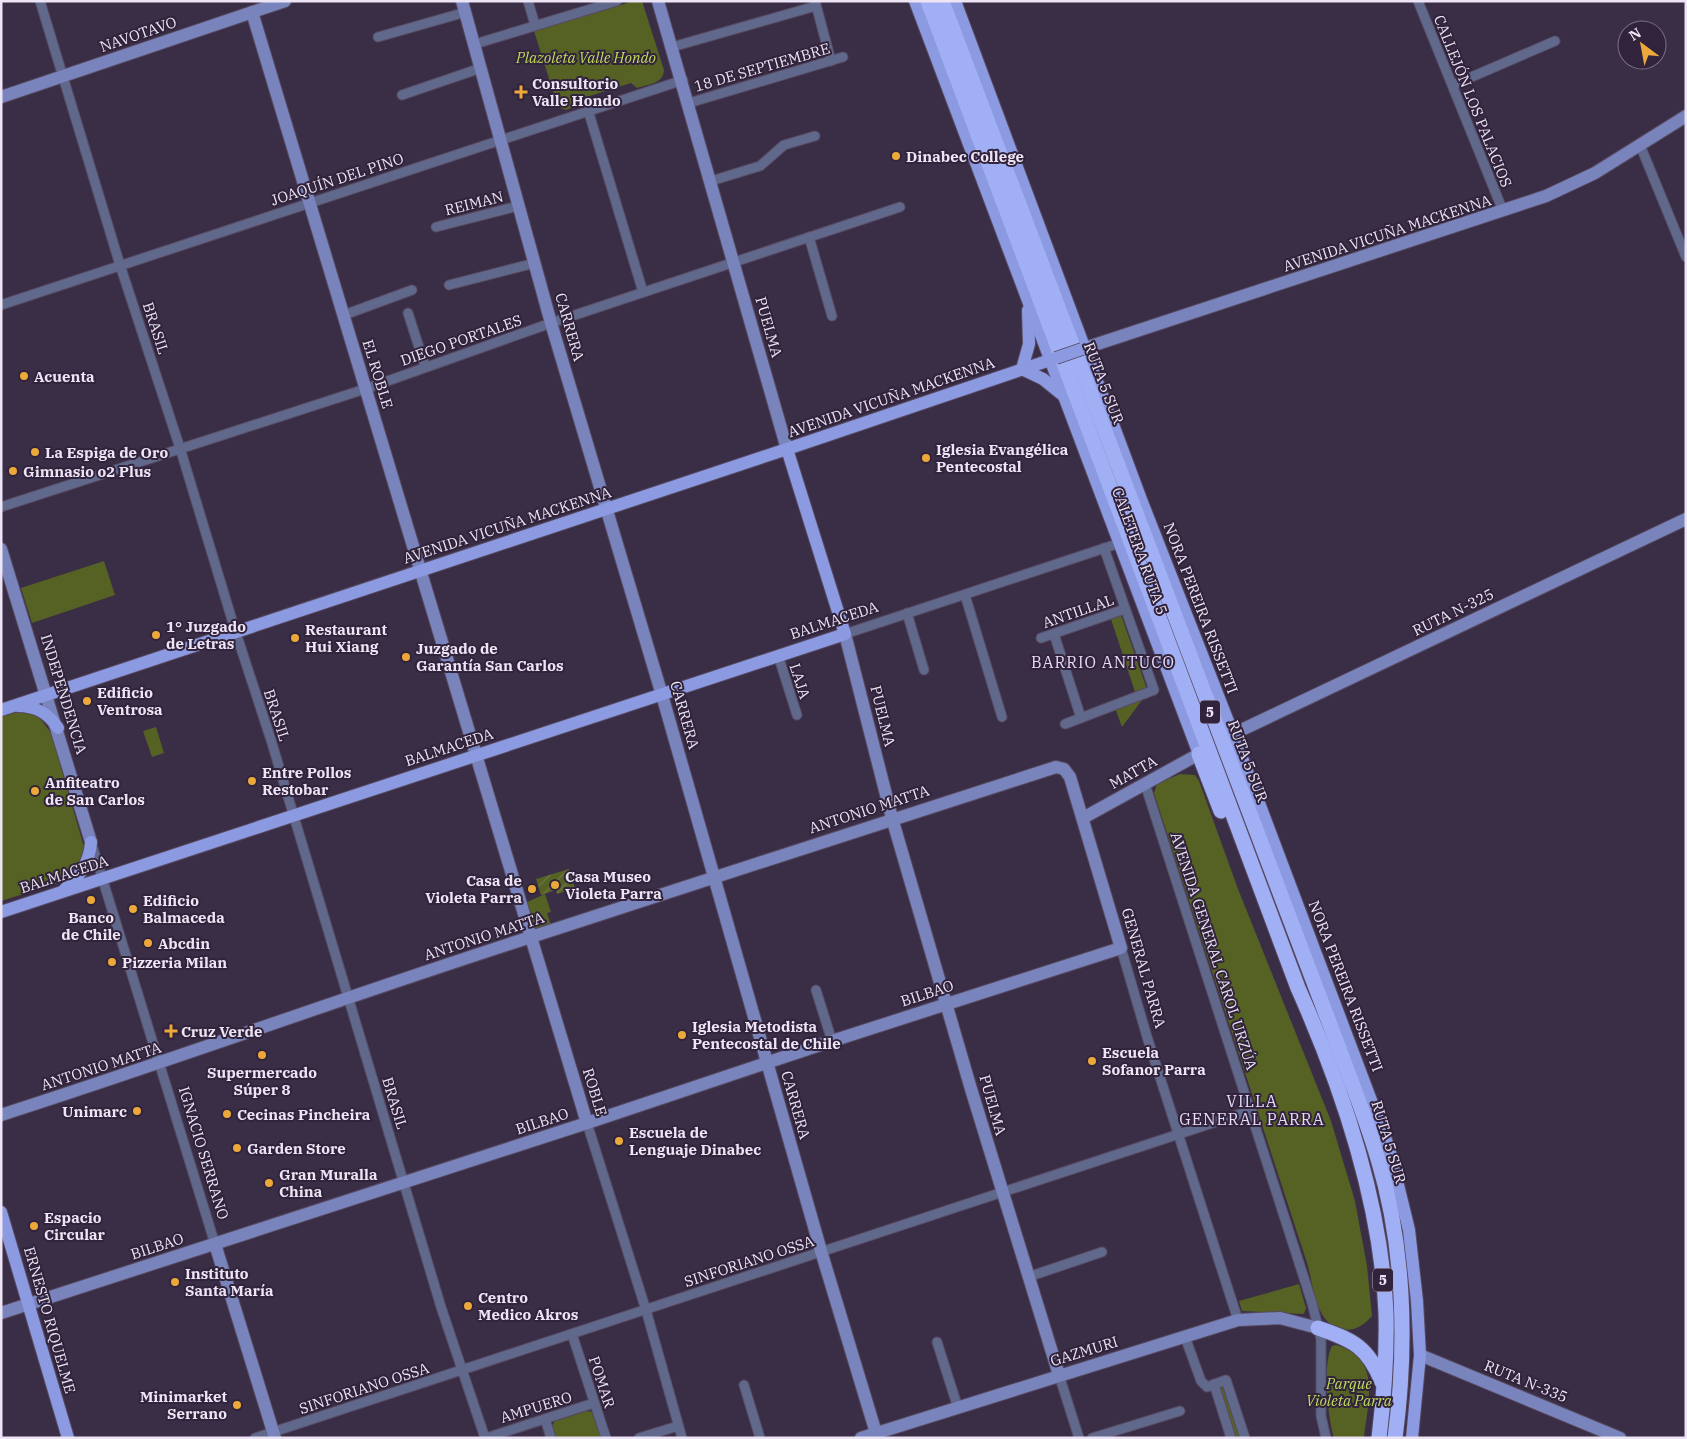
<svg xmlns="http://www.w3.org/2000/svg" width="1687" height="1439" font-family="'IBM Plex Serif',serif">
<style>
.green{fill:#556223}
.garden{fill:url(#garden-furrows)}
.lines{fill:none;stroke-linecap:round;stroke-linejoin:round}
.street-casing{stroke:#574a62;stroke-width:11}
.secondary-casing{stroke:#574a62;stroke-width:14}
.primary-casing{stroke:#574a62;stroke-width:14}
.highway-casing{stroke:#574a62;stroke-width:17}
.street{stroke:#60688b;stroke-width:9}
.secondary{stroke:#7984bc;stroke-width:12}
.primary{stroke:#8c9ae1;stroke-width:12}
.highway{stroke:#a1aff4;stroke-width:15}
.primary-bridge-casing{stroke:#574a62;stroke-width:14;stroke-linecap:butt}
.primary-bridge{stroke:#8c9ae1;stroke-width:12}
.poi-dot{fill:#eca93a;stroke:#30233b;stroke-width:2}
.labels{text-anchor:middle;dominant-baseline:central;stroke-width:4;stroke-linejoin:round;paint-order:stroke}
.shield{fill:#30233b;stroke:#b4abbd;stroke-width:1}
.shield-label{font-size:14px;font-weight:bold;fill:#ede5f5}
.street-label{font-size:15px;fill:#ede5f5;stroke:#30233b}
.park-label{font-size:15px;font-style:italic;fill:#bfdb5c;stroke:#30233b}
.poi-label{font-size:15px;font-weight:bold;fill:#ede5f5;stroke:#30233b;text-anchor:start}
.neighbourhood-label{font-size:16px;letter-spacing:1px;fill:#e9d9f9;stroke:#30233b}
</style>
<defs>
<pattern id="garden-furrows" width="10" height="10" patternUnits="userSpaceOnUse" patternTransform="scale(1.25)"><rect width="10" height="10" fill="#556223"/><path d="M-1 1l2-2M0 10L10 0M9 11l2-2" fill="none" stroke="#6e7844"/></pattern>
</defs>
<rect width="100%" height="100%" fill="#3a2d46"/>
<!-- green -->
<g class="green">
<path d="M634,1H642L664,70C663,84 649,84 637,88L631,83L580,99L578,106L566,110L558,107L534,31Z"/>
<polygon points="104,561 115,595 32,623 21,588"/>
<polygon points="1121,615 1147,689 1135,692 1111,619"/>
<polygon points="1145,696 1122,727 1115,708"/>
<path d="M21,711L30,712L39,717L51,733L84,847C82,862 77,873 65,881L1,901V717Z"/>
<polygon points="156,727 164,753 152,757 143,731"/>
<path d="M1180,774L1195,775L1199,781L1238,889L1331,1121L1355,1201L1367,1266L1372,1316C1363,1326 1354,1332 1341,1329C1315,1323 1314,1286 1307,1263L1154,793L1157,784Z"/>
<polygon points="545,894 551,912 547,913 551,925 537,930 533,928 525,903"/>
<polygon points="1299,1284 1306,1308 1304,1314 1242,1311 1239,1301"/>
<path d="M1336,1345C1382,1357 1368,1402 1364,1438H1334C1328,1418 1322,1364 1332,1346Z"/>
<polygon points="1225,1381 1244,1438 1232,1438 1214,1385"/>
<polygon points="587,1411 593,1412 601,1438 556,1438 552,1426 555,1421"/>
</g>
<!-- garden -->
<polygon class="garden" points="569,869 575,888 557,894 556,890 541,895 536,879"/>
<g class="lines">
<defs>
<g id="street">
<polyline points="40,1 120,265 180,448 236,633 271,740 441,1307 485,1438"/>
<polyline points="528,1 535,25"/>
<polyline points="815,1 831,61"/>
<polyline points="1418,1 1503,211"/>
<polyline points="378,37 466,12"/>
<polyline points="475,44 617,1"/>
<polyline points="672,47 816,6"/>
<polyline points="1453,85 1555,41"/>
<polyline points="402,95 481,68"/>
<polyline points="689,103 843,57"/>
<polyline points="588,110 643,292"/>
<polyline points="1640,145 1686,257"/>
<polyline points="711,181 760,166 784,145 815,136"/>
<polyline points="436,227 518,206"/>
<polyline points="809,237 832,316"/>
<polyline points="449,285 535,263"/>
<polyline points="1,305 683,80"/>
<polyline points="408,313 425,366"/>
<polyline points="344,315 412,290"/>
<polyline points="1,507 365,389 551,323 900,207"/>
<polyline points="965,595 1002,717"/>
<polyline points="907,613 924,670"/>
<polyline points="845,634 1120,543"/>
<polyline points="1054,634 1081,718"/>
<polyline points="1041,638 1125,609"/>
<polyline points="778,655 797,715"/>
<polyline points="1065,724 1154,690 1104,548"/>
<polyline points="1145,784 1312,1303 1321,1339 1321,1416 1326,1438"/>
<polyline points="92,845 215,1244"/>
<polyline points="1121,948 1148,1040 1238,1320"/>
<polyline points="816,990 832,1041"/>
<polyline points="587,1123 646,1310 682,1438"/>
<polyline points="1028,1277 1102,1252"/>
<polyline points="572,1334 606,1438"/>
<polyline points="1185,1337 1201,1381 1207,1387 1226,1380 1245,1438"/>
<polyline points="937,1342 958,1408"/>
<polyline points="1059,1375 1079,1438"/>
<polyline points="1214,1384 1231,1438"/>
<polyline points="744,1385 760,1438"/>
<polyline points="545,1419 551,1438"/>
<polyline points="255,1438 1252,1110"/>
<polyline points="486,1438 594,1403"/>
<polyline points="639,1438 678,1426"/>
<polyline points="1092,1438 1180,1411"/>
</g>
<g id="secondary">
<polyline points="462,1 551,323 662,695 821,1251 876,1433"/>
<polyline points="658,1 787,449"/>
<polyline points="252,12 587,1123"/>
<polyline points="1,97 285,1"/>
<polyline points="1085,348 1546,196 1595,173 1686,116"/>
<polyline points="1,549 91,842"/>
<polyline points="845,634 892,818 971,1089 1059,1375"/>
<polyline points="1233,734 1686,519"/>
<polyline points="1083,818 1199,754"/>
<path d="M1,1115C179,1058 353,994 531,937C706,881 881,822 1056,767L1064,769L1070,777L1121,948L832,1041L587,1123L1,1313"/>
<polyline points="215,1244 275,1438"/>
<polyline points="1420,1355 1620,1438"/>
<polyline points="861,1438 1238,1320 1280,1318 1318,1328"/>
</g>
<g id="primary">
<polyline points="915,1 1199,754"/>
<polyline points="955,1 1142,502 1233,734 1389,1148 1409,1230 1417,1301 1420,1355 1412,1438"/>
<polyline points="1022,369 1029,344 1028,310"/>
<polyline points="1022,369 1043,379 1064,396"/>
<path d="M18,706C36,706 48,713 58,728"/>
<polyline points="1,710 787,449 1056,358"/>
<path d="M65,889C79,878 90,861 91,842"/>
<polyline points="1,912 845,634 787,449"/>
<polyline points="1,1212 68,1438"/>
</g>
<g id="highway">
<path d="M928,1L1298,988C1343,1089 1381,1201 1386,1313C1387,1354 1384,1396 1379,1438"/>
<path d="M942,1L1335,1038C1350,1078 1366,1118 1378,1159C1405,1248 1407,1347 1395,1438"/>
<polyline points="1199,754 1221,811"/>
<path d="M1318,1328C1353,1340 1368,1347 1382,1382"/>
</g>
</defs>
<!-- street casing -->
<use href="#street" class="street-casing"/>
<!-- secondary casing -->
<use href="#secondary" class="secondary-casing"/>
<!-- primary casing -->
<use href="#primary" class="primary-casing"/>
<!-- highway casing -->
<use href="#highway" class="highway-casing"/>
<!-- street -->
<use href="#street" class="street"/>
<!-- secondary -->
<use href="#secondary" class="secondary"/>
<!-- primary -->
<use href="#primary" class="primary"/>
<!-- highway -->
<use href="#highway" class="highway"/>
<defs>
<polyline id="primary-bridge" points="1056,358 1082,349"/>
</defs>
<!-- primary-bridge casing -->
<use href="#primary-bridge" class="primary-bridge-casing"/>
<!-- primary-bridge -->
<use href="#primary-bridge" class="primary-bridge"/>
</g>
<!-- markers -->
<g class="poi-dot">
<path d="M518.5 84.5h5v5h5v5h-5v5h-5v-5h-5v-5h5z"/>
<circle cx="896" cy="156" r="5"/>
<circle cx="24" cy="376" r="5"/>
<circle cx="35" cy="452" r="5"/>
<circle cx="926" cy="458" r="5"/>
<circle cx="13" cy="471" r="5"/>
<circle cx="156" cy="635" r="5"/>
<circle cx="295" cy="638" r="5"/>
<circle cx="406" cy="657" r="5"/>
<circle cx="87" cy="701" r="5"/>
<circle cx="252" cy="781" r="5"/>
<circle cx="35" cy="791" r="5"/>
<circle cx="555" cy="885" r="5"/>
<circle cx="532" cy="889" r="5"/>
<circle cx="91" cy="900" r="5"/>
<circle cx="133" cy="909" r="5"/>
<circle cx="148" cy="943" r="5"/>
<circle cx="112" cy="962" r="5"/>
<path d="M168.5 1023.5h5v5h5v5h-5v5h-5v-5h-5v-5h5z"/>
<circle cx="682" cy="1035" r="5"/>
<circle cx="262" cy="1055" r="5"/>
<circle cx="1092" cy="1061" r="5"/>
<circle cx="137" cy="1111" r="5"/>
<circle cx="227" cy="1114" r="5"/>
<circle cx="619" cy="1141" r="5"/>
<circle cx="237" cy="1148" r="5"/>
<circle cx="269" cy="1183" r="5"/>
<circle cx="34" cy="1226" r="5"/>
<circle cx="175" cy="1282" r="5"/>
<circle cx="468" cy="1306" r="5"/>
<circle cx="237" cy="1405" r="5"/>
</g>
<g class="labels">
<!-- shield labels -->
<g class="shield">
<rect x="1200" y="700.5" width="20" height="23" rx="4"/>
<rect x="1373" y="1268.5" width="20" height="23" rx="4"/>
</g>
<g class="shield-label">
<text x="1210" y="712">5</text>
<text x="1383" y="1280">5</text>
</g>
<!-- street labels -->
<g class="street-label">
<text transform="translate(138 34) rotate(-19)">NAVOTAVO</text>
<text transform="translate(762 67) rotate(-16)">18 DE SEPTIEMBRE</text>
<text transform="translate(1473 101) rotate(68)">CALLEJÓN LOS PALACIOS</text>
<text transform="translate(337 179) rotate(-18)">JOAQUÍN DEL PINO</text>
<text transform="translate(474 203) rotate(-14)">REIMAN</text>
<text transform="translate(1387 233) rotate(-18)">AVENIDA VICUÑA MACKENNA</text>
<text transform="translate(570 327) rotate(74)">CARRERA</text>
<text transform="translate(769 327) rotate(74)">PUELMA</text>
<text transform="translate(156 328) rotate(72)">BRASIL</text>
<text transform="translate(461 340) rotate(-19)">DIEGO PORTALES</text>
<text transform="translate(378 374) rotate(73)">EL ROBLE</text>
<text transform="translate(1104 383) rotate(69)">RUTA 5 SUR</text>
<text transform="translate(891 397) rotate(-19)">AVENIDA VICUÑA MACKENNA</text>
<text transform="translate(507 525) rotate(-18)">AVENIDA VICUÑA MACKENNA</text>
<text transform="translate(1140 551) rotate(70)">CALETERA RUTA 5</text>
<text transform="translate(1201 608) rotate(69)">NORA PEREIRA RISSETTI</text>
<text transform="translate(1078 611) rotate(-19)">ANTILLAL</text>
<text transform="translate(1453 612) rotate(-26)">RUTA N-325</text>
<text transform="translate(834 620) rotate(-18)">BALMACEDA</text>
<text transform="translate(800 681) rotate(72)">LAJA</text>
<text transform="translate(64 694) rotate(73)">INDEPENDENCIA</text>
<text transform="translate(277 715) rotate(72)">BRASIL</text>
<text transform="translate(685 715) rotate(74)">CARRERA</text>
<text transform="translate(883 716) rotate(76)">PUELMA</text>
<text transform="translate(449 747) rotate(-18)">BALMACEDA</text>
<text transform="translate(1248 761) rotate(69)">RUTA 5 SUR</text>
<text transform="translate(1133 772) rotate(-29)">MATTA</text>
<text transform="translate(869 809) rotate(-18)">ANTONIO MATTA</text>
<text transform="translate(64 874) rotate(-18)">BALMACEDA</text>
<text transform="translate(484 936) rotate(-18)">ANTONIO MATTA</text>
<text transform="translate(1214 951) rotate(72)">AVENIDA GENERAL CAROL URZÚA</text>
<text transform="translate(1144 968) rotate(74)">GENERAL PARRA</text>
<text transform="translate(1346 986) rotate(69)">NORA PEREIRA RISSETTI</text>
<text transform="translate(927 993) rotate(-18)">BILBAO</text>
<text transform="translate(101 1066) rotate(-18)">ANTONIO MATTA</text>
<text transform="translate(595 1092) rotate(73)">ROBLE</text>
<text transform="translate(395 1103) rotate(73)">BRASIL</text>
<text transform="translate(796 1105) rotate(74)">CARRERA</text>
<text transform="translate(993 1105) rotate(74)">PUELMA</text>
<text transform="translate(542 1121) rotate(-18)">BILBAO</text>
<text transform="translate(1389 1142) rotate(73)">RUTA 5 SUR</text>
<text transform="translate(204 1153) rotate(73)">IGNACIO SERRANO</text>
<text transform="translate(157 1246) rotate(-18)">BILBAO</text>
<text transform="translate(749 1261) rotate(-18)">SINFORIANO OSSA</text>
<text transform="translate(50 1320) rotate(74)">ERNESTO RIQUELME</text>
<text transform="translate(1084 1351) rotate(-17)">GAZMURI</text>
<text transform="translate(1526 1381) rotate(22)">RUTA N-335</text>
<text transform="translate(602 1382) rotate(72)">POMAR</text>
<text transform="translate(364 1388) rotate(-18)">SINFORIANO OSSA</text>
<text transform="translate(536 1407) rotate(-17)">AMPUERO</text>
</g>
<!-- park labels -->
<g class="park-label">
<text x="586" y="57">Plazoleta Valle Hondo</text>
<text x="1349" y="1383">Parque<tspan x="1349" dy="17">Violeta Parra</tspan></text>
</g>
<!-- poi labels -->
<g class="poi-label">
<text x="532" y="83">Consultorio<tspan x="532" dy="17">Valle Hondo</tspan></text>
<text x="906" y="156">Dinabec College</text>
<text x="34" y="376">Acuenta</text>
<text x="936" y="449">Iglesia Evangélica<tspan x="936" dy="17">Pentecostal</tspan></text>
<text x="45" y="452">La Espiga de Oro</text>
<text x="23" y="471">Gimnasio o2 Plus</text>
<text x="166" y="626">1° Juzgado<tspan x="166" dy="17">de Letras</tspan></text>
<text x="305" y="629">Restaurant<tspan x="305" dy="17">Hui Xiang</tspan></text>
<text x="416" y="648">Juzgado de<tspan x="416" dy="17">Garantía San Carlos</tspan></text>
<text x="97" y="692">Edificio<tspan x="97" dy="17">Ventrosa</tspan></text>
<text x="262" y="772">Entre Pollos<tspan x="262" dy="17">Restobar</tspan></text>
<text x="45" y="782">Anfiteatro<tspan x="45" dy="17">de San Carlos</tspan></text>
<text x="565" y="876">Casa Museo<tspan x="565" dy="17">Violeta Parra</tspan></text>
<text x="522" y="880" text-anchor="end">Casa de<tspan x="522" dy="17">Violeta Parra</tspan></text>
<text x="143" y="900">Edificio<tspan x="143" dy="17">Balmaceda</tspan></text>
<text x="91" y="917" text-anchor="middle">Banco<tspan x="91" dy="17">de Chile</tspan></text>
<text x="158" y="943">Abcdin</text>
<text x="122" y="962">Pizzeria Milan</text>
<text x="692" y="1026">Iglesia Metodista<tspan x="692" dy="17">Pentecostal de Chile</tspan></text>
<text x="181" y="1031">Cruz Verde</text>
<text x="1102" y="1052">Escuela<tspan x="1102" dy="17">Sofanor Parra</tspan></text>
<text x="262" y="1072" text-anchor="middle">Supermercado<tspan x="262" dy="17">Súper 8</tspan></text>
<text x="127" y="1111" text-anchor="end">Unimarc</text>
<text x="237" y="1114">Cecinas Pincheira</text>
<text x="629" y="1132">Escuela de<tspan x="629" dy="17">Lenguaje Dinabec</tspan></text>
<text x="247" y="1148">Garden Store</text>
<text x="279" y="1174">Gran Muralla<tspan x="279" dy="17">China</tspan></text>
<text x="44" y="1217">Espacio<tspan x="44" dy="17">Circular</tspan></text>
<text x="185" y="1273">Instituto<tspan x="185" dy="17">Santa María</tspan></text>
<text x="478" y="1297">Centro<tspan x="478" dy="17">Medico Akros</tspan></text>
<text x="227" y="1396" text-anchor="end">Minimarket<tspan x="227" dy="17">Serrano</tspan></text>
</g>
<!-- neighbourhood labels -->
<g class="neighbourhood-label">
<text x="1103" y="662">BARRIO ANTUCO</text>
<text x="1252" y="1101">VILLA<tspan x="1252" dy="18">GENERAL PARRA</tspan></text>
</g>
</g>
<!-- border -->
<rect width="1687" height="1439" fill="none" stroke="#ede5f5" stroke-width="5"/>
<!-- north arrow -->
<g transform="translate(1642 45) rotate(328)"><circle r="24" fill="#30233b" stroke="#7c7185"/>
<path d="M0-4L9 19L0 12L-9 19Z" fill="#eca93a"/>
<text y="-8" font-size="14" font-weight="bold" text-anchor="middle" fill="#ede5f5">N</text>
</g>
</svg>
